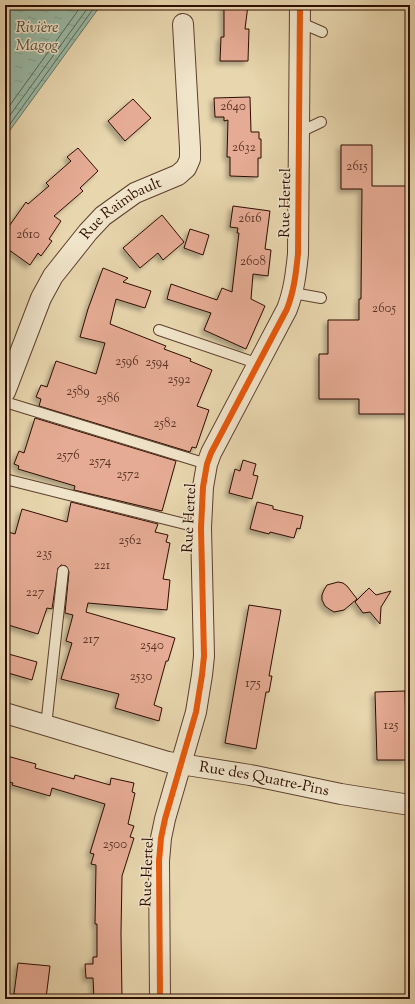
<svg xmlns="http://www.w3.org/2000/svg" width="415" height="1004" font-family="'Sorts Mill Goudy',serif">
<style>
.water{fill:url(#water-ripples);stroke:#6e7564}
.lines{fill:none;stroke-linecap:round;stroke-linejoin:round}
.shore{stroke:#636454;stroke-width:1}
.building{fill:#e5ab94;stroke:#2e0d01;filter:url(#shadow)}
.service-casing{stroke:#5c3f2c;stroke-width:12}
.minor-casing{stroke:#5c3f2c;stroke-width:22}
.service{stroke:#f0e4ca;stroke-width:10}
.minor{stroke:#f0e4ca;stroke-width:20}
.cycleway-casing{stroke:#f0e4ca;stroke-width:8}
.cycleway{stroke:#e8590c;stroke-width:6}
.labels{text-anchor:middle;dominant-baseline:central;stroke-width:3;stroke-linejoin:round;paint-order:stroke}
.number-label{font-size:13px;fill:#5c3426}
.street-label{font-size:15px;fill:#2e0d01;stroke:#f0e4ca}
.water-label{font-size:16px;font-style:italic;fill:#534a3b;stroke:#f0e4ca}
</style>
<defs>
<pattern id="water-ripples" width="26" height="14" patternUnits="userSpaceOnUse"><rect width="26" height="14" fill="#98baa6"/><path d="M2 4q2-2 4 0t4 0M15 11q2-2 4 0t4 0" fill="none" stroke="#839f8d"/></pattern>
<filter id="shadow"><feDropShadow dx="-3.5" dy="3.5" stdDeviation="2" flood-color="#0004"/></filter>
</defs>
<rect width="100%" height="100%" fill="#e8d6ae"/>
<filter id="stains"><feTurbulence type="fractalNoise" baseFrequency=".005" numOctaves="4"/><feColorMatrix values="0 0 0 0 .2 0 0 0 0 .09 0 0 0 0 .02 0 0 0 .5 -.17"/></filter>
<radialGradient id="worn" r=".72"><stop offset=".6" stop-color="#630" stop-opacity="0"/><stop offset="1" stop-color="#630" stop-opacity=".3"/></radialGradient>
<!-- water -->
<polygon class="water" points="5,5 101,5 5,137"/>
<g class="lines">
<!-- shore -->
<g class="shore">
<polyline points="5,112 82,5"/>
<polyline points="5,122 90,5"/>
<polyline points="5,131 96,5"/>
</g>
</g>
<!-- building -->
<g class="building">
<polygon points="224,5 248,5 245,29 249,29 248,61 220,61 221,37 224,37"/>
<polygon points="250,97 251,132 259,132 259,139 261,139 261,158 258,158 258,177 230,176 230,157 227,157 228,120 224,121 224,117 215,117 214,98"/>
<polygon points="133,99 151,118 125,141 108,121"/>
<polygon points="341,145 372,145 372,186 410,186 410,414 359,414 359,399 319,399 319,354 328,354 328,320 359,320 359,299 361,299 362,189 341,189"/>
<polygon points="78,148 98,171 80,188 83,191 54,216 61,221 49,239 52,241 41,256 38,253 30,265 5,247 5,232 26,202 28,204 49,186 46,183 71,161 67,157"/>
<polygon points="233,206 270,211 265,249 271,250 268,276 253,274 251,299 265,306 246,349 204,330 211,313 167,299 171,284 217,300 222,288 232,292 239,233 237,233 238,228 230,227"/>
<polygon points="162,215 184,242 163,260 158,253 140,268 123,248"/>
<polygon points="190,229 209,235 203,255 184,248"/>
<polygon points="103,268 128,278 123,282 151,291 145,308 116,299 110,324 166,346 164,349 191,359 190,361 212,370 197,406 209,410 196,448 192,447 190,452 39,406 41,399 36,397 41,385 47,387 56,361 96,374 105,343 80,337 88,309"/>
<polygon points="35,418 176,461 162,511 74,490 75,486 18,469 19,466 14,464 19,451 24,453"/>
<polygon points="243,460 256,464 253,475 258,476 252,499 229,493 235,469 240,471"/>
<polygon points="71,502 158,524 155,532 168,535 166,542 170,543 163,579 170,580 167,610 88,603 86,612 175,638 168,661 166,661 154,705 162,708 159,721 115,708 119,694 61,679 72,643 66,641 73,615 65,613 69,572 66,566 61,565 58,568 52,609 47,608 38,634 5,624 5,531 15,534 22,509 67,522"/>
<polygon points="257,502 273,506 273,509 303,516 300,529 297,528 294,538 270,532 269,534 250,529"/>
<polygon points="338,582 343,583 347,586 357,599 344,610 334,612 329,609 325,606 322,600 322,595 324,590 327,585"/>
<polygon points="369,588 376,595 391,591 381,607 380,624 370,612 363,613 355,602"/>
<polygon points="249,605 281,610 269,676 272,676 269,692 266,692 256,749 225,743"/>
<polygon points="5,653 37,662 32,680 5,672"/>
<polygon points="405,691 407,760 377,760 375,692"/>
<polygon points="7,756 36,764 35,768 74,779 75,775 110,785 111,778 134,783 132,792 135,793 128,824 134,826 130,837 134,838 122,876 121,933 122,999 94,999 93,978 86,978 85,964 93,964 93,957 97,957 97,924 95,924 96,865 91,864 94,854 90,853 105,804 52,788 50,796 12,785 13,783 5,781 5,763"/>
<polygon points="18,963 50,966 46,998 14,994"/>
</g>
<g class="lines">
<defs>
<g id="service">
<polyline points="299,22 322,32"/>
<polyline points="300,132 321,122"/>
<polyline points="293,293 321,298"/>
<polyline points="159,330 259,364"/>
<polyline points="5,402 207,464"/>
<polyline points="5,479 201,528"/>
<polyline points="46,726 63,571"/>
</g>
<g id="minor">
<path id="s1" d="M5,392L41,298L53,276L88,232L103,216L135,193L178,175L186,168L190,159V148L183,24"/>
<path id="s2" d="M5,713L168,762L250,775L341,794L410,805"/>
<path d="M160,999L159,861L161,838L165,819L196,712L202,675L204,656L201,528L203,487L207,464L211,453L287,309C294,291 296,273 298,254L300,5"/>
</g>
</defs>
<!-- service casing -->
<use href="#service" class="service-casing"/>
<!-- minor casing -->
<use href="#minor" class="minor-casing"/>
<!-- service -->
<use href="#service" class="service"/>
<!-- minor -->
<use href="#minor" class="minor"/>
<defs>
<path id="cycleway" d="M160,999L159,861L161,838L165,819L196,712L202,675L204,656L201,528L203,487L207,464L211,453L287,309C294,291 296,273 298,254L300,5"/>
</defs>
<!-- cycleway casing -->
<use href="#cycleway" class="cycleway-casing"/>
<!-- cycleway -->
<use href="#cycleway" class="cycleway"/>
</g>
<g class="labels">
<!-- number labels -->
<g class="number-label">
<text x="233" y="107">2640</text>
<text x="244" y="148">2632</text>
<text x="357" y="167">2615</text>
<text x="250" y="219">2616</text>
<text x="28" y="235">2610</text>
<text x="253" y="262">2608</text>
<text x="384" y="309">2605</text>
<text x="127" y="362">2596</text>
<text x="157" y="363">2594</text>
<text x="179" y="380">2592</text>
<text x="78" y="392">2589</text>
<text x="108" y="399">2586</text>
<text x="165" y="424">2582</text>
<text x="68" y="456">2576</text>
<text x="100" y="462">2574</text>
<text x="128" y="475">2572</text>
<text x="130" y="541">2562</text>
<text x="44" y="554">235</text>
<text x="102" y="566">221</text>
<text x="35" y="593">227</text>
<text x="91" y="640">217</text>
<text x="152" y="646">2540</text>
<text x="141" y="677">2530</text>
<text x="253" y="684">175</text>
<text x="391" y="726">125</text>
<text x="115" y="845">2500</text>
</g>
<!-- street labels -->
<g class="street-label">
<text transform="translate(286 203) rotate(-89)">Rue Hertel</text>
<text stroke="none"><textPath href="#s1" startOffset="223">Rue Raimbault</textPath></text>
<text transform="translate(190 518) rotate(-87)">Rue Hertel</text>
<text stroke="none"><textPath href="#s2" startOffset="268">Rue des Quatre-Pins</textPath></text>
<text transform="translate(148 872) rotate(-88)">Rue Hertel</text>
</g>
<!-- water labels -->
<g class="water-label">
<text x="37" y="28">Rivière<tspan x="37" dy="18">Magog</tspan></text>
</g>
</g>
<!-- margin -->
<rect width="415" height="1004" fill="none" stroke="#e8d6ae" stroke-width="20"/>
<rect x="6" y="6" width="403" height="992" fill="none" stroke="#2e0d01" stroke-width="2"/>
<rect x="10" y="10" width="395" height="984" fill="none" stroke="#2e0d01"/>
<rect width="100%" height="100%" filter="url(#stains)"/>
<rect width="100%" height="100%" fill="url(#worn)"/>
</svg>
